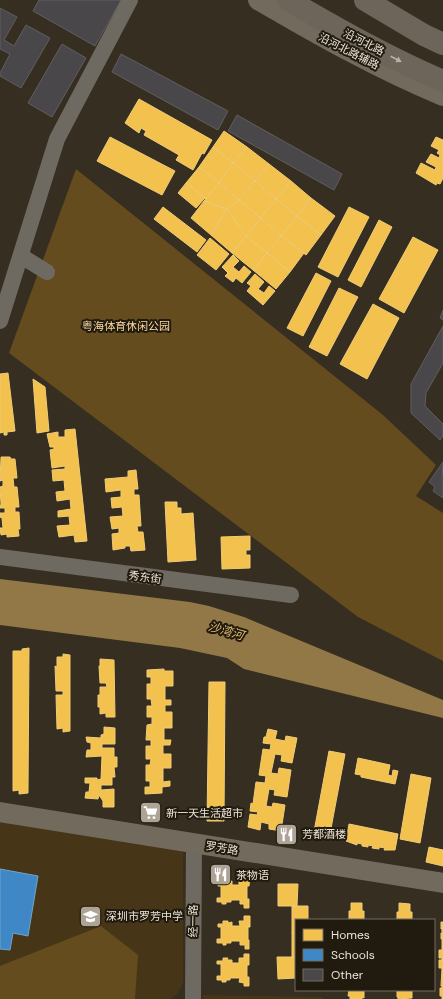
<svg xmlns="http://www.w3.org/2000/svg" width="443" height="999" font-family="'DM Sans','Noto Sans SC',sans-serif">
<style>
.built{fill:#463516}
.green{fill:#644c1f}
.water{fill:#927747}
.homes{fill:#f2c14e;stroke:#f0cc76}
.schools{fill:#3f88c5;stroke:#73a4ca}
.building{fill:#49474a;stroke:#605e5e}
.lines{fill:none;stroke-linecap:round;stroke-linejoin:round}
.minor{stroke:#6f6a61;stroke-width:16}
.major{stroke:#716a5d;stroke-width:20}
.highway{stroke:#6d6559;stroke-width:22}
.oneway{fill:#bab1a3}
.labels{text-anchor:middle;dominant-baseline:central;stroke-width:4;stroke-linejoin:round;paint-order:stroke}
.street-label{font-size:11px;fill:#ede4d5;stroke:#201a0f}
.park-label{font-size:11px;fill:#feda9e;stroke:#201a0f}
.poi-label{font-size:11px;fill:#ede4d5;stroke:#201a0f;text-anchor:start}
.water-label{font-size:12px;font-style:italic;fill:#eabf71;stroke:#201a0f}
</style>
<rect width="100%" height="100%" fill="#362e20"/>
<!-- built -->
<g class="built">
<polygon points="0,820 183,849 183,983 178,993 170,999 0,999"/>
<polygon points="201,995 323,997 323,999 204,999"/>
</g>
<!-- green -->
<g class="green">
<polygon points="76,169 383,415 436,465 416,496 443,513 443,661 358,617 9,353"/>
<polygon points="101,926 138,955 135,999 0,999 0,966"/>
</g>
<!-- water -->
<polygon class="water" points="0,579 190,602 209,606 244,617 443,700 443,718 244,669 227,658 180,648 0,625"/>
<!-- homes -->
<g class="homes">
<polygon points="139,99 212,140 204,154 202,153 193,170 176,160 179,155 144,135 146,131 141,128 139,133 125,123"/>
<polygon points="224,131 247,147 233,163 213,147"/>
<polygon points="110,137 175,171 162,195 97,161"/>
<polygon points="436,137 443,140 443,178 440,184 437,183 436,185 416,173 421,163 435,170 436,167 426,162 431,154 439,158 440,155 437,153 439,150 431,146"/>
<polygon points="213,147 233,163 219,183 199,167"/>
<polygon points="247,147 269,164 255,181 233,163"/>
<polygon points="233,163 255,181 239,200 219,183"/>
<polygon points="269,164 291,181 276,199 255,181"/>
<polygon points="199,167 219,183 206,199 186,183"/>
<polygon points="255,181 276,199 261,218 239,200"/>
<polygon points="291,181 311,198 297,216 276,199"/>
<polygon points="186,183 205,198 196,208 178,193"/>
<polygon points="219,183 239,200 227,209 204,201"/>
<polygon points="311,198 335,216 321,235 297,216"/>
<polygon points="276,199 297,216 281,236 261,218"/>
<polygon points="239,200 261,218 246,236 227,209"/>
<polygon points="204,201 227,209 211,235 191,218"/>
<polygon points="163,207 206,240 197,252 154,219"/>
<polygon points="349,207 369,217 338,277 318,267"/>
<polygon points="227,209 246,236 232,253 211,235"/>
<polygon points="297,216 321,235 306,255 281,236"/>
<polygon points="261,218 281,236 267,253 246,236"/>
<polygon points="379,220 392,227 361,287 348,280"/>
<polygon points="246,236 267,253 253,270 232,253"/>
<polygon points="281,236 304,253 290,272 267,253"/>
<polygon points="413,237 438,250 404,313 379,299"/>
<polygon points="210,238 229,254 216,270 197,255"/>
<polygon points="267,253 290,272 276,289 253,270"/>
<polygon points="233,255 239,261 233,267 239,272 244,266 251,272 242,283 236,278 233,282 225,276 228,273 222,267"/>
<polygon points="316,273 331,281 303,336 287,328"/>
<polygon points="255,274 264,282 258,289 264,293 269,286 275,291 263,305 247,291 251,286 247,283"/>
<polygon points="339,288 358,297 327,356 309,347"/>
<polygon points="373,304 399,318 367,379 340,364"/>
<polygon points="8,373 15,431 7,432 7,435 4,435 4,432 0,433 0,374"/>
<polygon points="33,379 45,387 49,431 37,433"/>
<polygon points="75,429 87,541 75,542 74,535 59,537 57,526 70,525 69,516 58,517 58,511 71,509 70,499 57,501 56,492 65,491 64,480 53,481 52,470 65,469 65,466 52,468 50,450 54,449 54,447 50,447 47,434 58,432 58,437 65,437 65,430"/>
<polygon points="1,457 10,457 11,459 15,459 17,478 13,478 14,487 17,487 19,507 15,507 15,512 19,512 20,529 18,529 19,536 7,537 7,534 1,535 0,528 3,528 2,518 0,517 0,513 5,513 5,508 0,508 1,504 0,487 3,486 3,480 0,481"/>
<polygon points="136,470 138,489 134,489 134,495 139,495 141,526 137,526 138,532 143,532 145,550 131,551 130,546 125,546 125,548 113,550 112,534 119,533 119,528 112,529 110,517 123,516 122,507 112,508 111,498 121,497 121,490 106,492 105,479 128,477 128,471"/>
<polygon points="165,502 177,502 177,508 181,508 181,514 193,513 196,560 168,562"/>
<polygon points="250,536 250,550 246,550 246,555 250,555 250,568 222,569 221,537"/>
<polygon points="29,648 28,793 19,794 19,790 13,791 13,651 22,651 22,649"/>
<polygon points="63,654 70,655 70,731 63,732 63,728 57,729 56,695 63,695 63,691 56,691 55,666 57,667 57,657 63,657"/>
<polygon points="100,659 114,660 115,717 106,717 106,713 100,714 100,707 98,707 98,695 100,695 100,687 107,687 106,683 100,683 99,666 100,666"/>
<polygon points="164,669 164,671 173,671 173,686 165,686 165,700 171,700 171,705 165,705 165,712 172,712 172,728 164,728 164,740 171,740 170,745 163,745 163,754 171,754 171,768 163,768 163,782 170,781 170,786 162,787 162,793 145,794 145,787 150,787 150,781 146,781 146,765 150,765 151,759 146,759 146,746 151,746 151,740 146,740 147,725 152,724 152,717 147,717 147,706 152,706 151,699 147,699 147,684 151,684 151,677 147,677 147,670"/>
<polygon points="209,682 225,682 224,821 207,821"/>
<polygon points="104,727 115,728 115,744 102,744 102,748 114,748 114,757 117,757 117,767 114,767 115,777 112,777 112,785 101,785 101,790 114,789 114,807 103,807 103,801 99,795 98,799 85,798 86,792 89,792 90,783 85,783 85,778 97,778 97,780 101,779 102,756 86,757 87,750 91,750 91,743 87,742 86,737 101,738 101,735 104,734"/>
<polygon points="268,729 277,731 275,739 285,741 286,736 297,738 292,763 281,761 282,755 275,754 271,773 278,774 279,768 291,770 287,797 274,795 275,790 269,789 266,806 272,807 273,803 285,805 281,831 269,829 269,824 261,822 260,830 248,827 250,814 257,815 258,812 250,811 251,803 253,804 256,782 265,783 266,776 259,775 263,749 270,750 271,744 263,743 264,737 266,737"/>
<polygon points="329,751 345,754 329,839 313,837"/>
<polygon points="358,758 390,765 388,775 392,776 393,770 398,771 395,784 361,777 361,775 355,774"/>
<polygon points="411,774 431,778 420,843 400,839"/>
<polygon points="349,824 398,834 395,850 384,850 385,848 379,847 379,849 372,848 373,846 368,845 368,847 362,846 362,844 357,843 357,845 346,841"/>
<polygon points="429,847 443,850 443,866 426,862"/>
<polygon points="244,875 250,875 249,886 247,886 247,899 249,899 249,908 244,908 244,904 240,904 240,900 231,900 231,902 226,902 226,904 222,904 222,902 217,902 217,898 221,898 221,886 218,886 218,883 223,883 223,880 228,880 228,881 232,881 232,885 239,885 239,880 244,880"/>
<polygon points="278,884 298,884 297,906 278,906"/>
<polygon points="351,903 362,903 362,911 364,911 364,920 349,920 349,911 351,911"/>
<polygon points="399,903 410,904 410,912 412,912 412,920 397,920 397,912 399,912"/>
<polygon points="292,906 308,906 308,920 296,920 296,933 292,933"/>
<polygon points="244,916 250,916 250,927 248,927 248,940 249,940 249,949 245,949 245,945 240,945 240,941 231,941 231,943 226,943 226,945 223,945 223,943 217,943 217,939 221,939 221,927 218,927 218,924 223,924 223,921 228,921 228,923 232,922 232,926 240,926 239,921 244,921"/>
<polygon points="441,922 443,922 443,999 442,999 442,996 440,996 440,988 442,988 442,986 441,986 442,968 439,968 439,960 442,960 442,958 439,958 439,950 442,950 442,939 441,939 441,933 442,933 442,929 441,929"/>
<rect x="292" y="933" width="4" height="24"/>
<polygon points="244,954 249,954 249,965 247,965 247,977 249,977 249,986 244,986 244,983 239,982 240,978 230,978 230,980 226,980 226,982 222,982 222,980 217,980 217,976 221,976 221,964 217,964 217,961 223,961 223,958 228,958 227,960 232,960 232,963 239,963 239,958 244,958"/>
<polygon points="277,957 296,957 296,978 278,979"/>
<polygon points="349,990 364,990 364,998 362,997 362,999 350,999 350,996 348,996"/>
<polygon points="397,990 412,990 412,998 398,999 398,997 397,997"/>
</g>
<!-- schools -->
<polygon class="schools" points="0,869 38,876 28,936 13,933 10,950 0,949"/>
<!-- building -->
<g class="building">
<polygon points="39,0 121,0 95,46 33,11"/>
<polygon points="0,8 17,17 4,40 14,46 26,25 50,38 21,88 0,76 0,73 10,54 0,49"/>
<polygon points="62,44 86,58 52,117 28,103"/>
<polygon points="121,54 228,111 218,130 112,72"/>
<polygon points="237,115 342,174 334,190 228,131"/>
<polygon points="443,310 443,320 440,318"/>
<polygon points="443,326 443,363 426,393 425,406 443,424 443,436 440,440 411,413 411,384"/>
<polygon points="443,462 442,481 443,482 443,498 433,491 435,487 429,482"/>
</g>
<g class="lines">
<!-- minor -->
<g class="minor">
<polyline points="21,256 47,272"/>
<polyline points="0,321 57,139 130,0"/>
<polyline points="0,557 291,595"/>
<polyline points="193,999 194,843"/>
</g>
<!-- major -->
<g class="major">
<path d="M258,0C318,35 378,69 443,96"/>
<polyline points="0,812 443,883"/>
</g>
<!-- highway -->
<g class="highway">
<path d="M288,0C338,29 389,58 443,81"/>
<polyline points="365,0 424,35 443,44"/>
</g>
</g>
<!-- one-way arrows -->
<defs><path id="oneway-solid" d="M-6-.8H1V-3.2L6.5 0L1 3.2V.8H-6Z"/></defs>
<use class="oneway" href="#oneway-solid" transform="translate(396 59) rotate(27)"/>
<!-- icons -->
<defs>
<symbol id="supermarket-square" viewBox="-11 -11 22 22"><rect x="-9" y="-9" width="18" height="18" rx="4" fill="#ada496" stroke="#201a0f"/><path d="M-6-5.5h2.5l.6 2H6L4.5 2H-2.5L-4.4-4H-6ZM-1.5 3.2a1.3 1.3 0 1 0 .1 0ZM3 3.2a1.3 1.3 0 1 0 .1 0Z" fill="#fff"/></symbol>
<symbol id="restaurant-square" viewBox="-11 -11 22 22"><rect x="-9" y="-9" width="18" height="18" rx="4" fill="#ada496" stroke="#201a0f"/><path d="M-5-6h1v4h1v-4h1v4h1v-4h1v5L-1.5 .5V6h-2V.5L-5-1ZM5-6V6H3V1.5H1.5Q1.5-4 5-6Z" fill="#fff"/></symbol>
<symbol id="school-square" viewBox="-11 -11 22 22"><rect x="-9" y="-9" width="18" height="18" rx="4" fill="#ada496" stroke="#201a0f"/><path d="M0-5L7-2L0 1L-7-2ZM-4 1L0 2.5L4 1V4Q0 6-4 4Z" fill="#fff"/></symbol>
</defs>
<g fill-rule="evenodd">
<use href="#supermarket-square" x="138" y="800" width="25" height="25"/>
<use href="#restaurant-square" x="274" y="822" width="25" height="25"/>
<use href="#restaurant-square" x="208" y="862" width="25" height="25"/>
<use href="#school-square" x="78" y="904" width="25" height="25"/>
</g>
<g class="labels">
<!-- street labels -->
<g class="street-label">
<text transform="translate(364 42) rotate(27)">沿河北路</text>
<text transform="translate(349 51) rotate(27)">沿河北路辅路</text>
<text transform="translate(145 577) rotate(8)">秀东街</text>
<text transform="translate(222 848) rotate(9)">罗芳路</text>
<text transform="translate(193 921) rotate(-89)">经一路</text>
</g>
<!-- park labels -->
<g class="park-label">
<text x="126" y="326">粤海体育休闲公园</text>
</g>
<!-- poi labels -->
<g class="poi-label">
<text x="166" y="813">新一天生活超市</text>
<text x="302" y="834">芳都酒楼</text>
<text x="236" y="875">茶物语</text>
<text x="106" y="916">深圳市罗芳中学</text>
</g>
<!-- water labels -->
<g class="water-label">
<text transform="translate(226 631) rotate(16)">沙湾河</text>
</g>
</g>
<!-- legend -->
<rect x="295" y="919" width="140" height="72" fill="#201a0f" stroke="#726b5e"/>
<rect x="303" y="929" width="20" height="12" fill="#f2c14e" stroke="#726b5e"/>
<text x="331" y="939" font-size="12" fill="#ede4d5">Homes</text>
<rect x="303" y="949" width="20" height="12" fill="#3f88c5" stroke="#726b5e"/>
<text x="331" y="959" font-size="12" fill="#ede4d5">Schools</text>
<rect x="303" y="969" width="20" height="12" fill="#49474a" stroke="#726b5e"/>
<text x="331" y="979" font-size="12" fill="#ede4d5">Other</text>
</svg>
